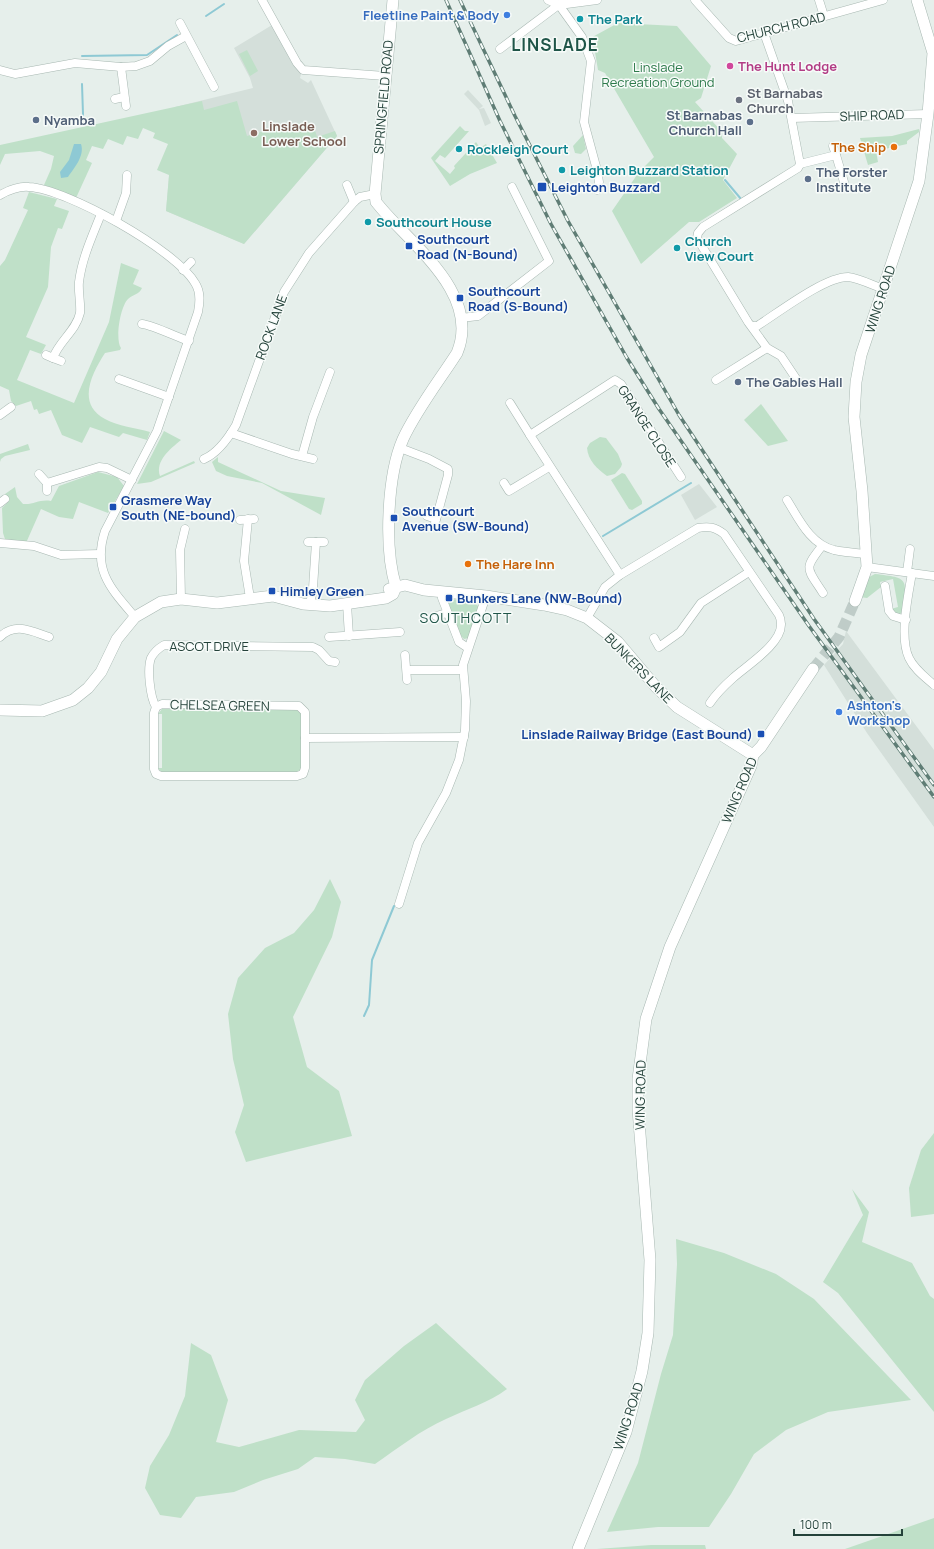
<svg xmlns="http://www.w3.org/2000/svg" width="934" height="1549" font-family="Manrope,sans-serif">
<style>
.built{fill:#d4dfda}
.green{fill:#bfe0c8}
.water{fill:#8ec9d4}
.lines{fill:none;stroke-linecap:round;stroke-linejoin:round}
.stream{stroke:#8ec9d4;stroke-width:2}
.tertiary-tunnel{stroke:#bfccc8;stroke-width:11;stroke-dasharray:11 5.5;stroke-linecap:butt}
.minor-casing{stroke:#a8b8b2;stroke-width:9}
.tertiary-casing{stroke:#a8b8b2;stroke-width:12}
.minor{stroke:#fff;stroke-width:8}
.tertiary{stroke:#fff;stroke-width:11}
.rail-casing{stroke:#5f7d75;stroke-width:3.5}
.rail{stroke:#f7fbf9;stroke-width:2;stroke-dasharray:6;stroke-linecap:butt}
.shop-dot{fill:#3f7fe0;stroke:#f7fbf9;stroke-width:1.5}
.culture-dot{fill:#0f9aa8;stroke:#f7fbf9;stroke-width:1.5}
.hotel-dot{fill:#d1479c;stroke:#f7fbf9;stroke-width:1.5}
.worship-dot{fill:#6b7280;stroke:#f7fbf9;stroke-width:1.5}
.service-dot{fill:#5c6f8a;stroke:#f7fbf9;stroke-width:1.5}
.education-dot{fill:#8d6e63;stroke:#f7fbf9;stroke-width:1.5}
.food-dot{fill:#e8710a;stroke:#f7fbf9;stroke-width:1.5}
.transit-dot{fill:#1a4fb4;stroke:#f7fbf9;stroke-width:1.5}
.labels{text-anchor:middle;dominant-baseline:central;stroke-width:3;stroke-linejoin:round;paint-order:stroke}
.shop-label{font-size:13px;font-weight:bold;fill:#366cbe;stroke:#f7fbf9;text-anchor:end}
.culture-label{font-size:13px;font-weight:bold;fill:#0d838f;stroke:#f7fbf9;text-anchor:start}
.street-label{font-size:13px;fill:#24423a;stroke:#f7fbf9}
.hotel-label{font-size:13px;font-weight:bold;fill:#b23c85;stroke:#f7fbf9;text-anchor:start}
.park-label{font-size:13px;fill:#2d7a4b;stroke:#f7fbf9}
.worship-label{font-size:13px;font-weight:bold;fill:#5b616d;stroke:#f7fbf9;text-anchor:start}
.service-label{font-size:13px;font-weight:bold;fill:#4e5e75;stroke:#f7fbf9;text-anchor:start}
.education-label{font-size:13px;font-weight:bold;fill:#785e54;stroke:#f7fbf9;text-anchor:start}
.food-label{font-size:13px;font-weight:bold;fill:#c56008;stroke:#f7fbf9;text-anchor:end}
.transit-label{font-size:13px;font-weight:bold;fill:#164399;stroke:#f7fbf9;text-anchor:start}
.neighbourhood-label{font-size:14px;letter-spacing:1px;fill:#1f5548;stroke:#f7fbf9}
.district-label{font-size:17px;font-weight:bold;letter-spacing:1px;fill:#1f5548;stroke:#f7fbf9}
</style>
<rect width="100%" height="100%" fill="#e6efeb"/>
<!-- built -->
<g class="built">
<polygon points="272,25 295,66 301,74 300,78 308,83 311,80 337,136 244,244 166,211 175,107 253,88 250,78 234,48"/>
<polygon points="468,90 483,106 479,109 484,108 491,123 485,126 479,110 464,94"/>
<polygon points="699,484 717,507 695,520 681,495"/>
<polygon points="846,631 934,750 934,827 867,733 824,665 843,644"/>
</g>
<!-- green -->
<g class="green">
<polygon points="618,23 677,26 711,66 701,98 695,102 722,132 722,138 737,154 723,180 737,198 699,222 689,222 641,264 612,211 639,172 654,157 605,73 598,70 595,52 587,40"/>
<polygon points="247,50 258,71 250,76 239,54"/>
<path d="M202,101L204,110L237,101L247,136C262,132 294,119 308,125C314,127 316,132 317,137L335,131L337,136L244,244L166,211L169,175L157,170L168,144L153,138L155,133L143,128L138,139L127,136L123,145L108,139L103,149L92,146L86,160L92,163L76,198L44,185L51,169L54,156L40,151L5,154L0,165V145Z"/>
<polygon points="460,126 465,131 469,131 445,158 440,155 435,161 450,174 455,168 454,166 476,142 480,148 486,144 497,163 470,174 450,186 431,158"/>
<polygon points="919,129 919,132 907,141 907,144 876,151 878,162 868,165 860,138 892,136"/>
<polygon points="583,135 586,149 581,154 575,153 573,146"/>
<path d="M29,192L57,199L54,206L69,211L62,229L58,228L51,247L48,287L26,337L46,345L41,354L30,350L17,380L74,403L109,322L121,263L139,270L133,284L142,288C139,295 133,294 128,299C120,307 115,340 121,348L120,350L105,353C92,373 76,404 105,419C118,426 136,428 150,432L147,440L123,433L119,437L90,427L82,443L62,435L51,410L39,414L37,409L34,410L31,401L16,406L11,401L9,390L0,386V266L5,260L28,210L23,208Z"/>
<polygon points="761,404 788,441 768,446 744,420"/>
<path d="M164,431L181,440C170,449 155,461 160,476L194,461L195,463L151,482L137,484Z"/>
<path d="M600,437L606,438L618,454L622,464L621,467L615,474L607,476C597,469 588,460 587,448L590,443Z"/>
<polygon points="28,444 30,450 5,456 1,459 0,462 0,454"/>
<polygon points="218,457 218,462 281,491 325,498 321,515 262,483 227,476 216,471 212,462"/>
<path d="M98,472L117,477L124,486L108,513L79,502L73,519L59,517L41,509L26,543L5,539L3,533L2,508L9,501L5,494L15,487L17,497L23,504C34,505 39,499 51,501L59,486Z"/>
<polygon points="622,473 625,474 642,501 642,504 632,510 629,509 611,480"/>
<path d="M875,574C910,578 906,578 904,612L897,615L891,609L898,607L893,579L880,582L881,587L867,598L860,597L869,577Z"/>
<polygon points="445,598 474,602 479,607 469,638 464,639 461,636"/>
<polygon points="162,709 297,709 301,712 302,768 298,772 162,773 158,768 162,768 162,714 158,714"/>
<polygon points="330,879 341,902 332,937 293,1017 307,1067 339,1091 352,1136 246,1162 235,1132 244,1105 233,1059 228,1014 238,978 265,948 294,933 314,910"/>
<polygon points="934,1133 934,1214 911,1217 909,1188 921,1150"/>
<polygon points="852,1189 869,1212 862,1242 912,1263 930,1296 934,1299 934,1412 838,1293 823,1282 863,1215"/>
<polygon points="676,1239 724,1253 776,1274 814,1299 911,1400 828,1412 786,1430 754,1454 731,1494 709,1527 658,1527 607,1532 638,1463 661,1374 673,1335 677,1264"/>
<path d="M436,1323L507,1389C488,1403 467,1409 446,1419C421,1430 398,1448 375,1464L345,1459L315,1457L298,1469L263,1480L234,1492L196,1497L181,1518L160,1515L145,1488L150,1466L169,1435L185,1396L191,1343L211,1355L228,1400L216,1442L239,1447L299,1430L356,1432L365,1420L355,1400L365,1380L404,1346Z"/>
<polygon points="934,1518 934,1549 845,1549"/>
<polygon points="651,1545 705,1545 706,1549 597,1549"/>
</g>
<!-- water -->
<path class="water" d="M74,144H81C85,156 74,168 68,177L61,178L60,172L69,160Z"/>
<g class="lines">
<!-- stream -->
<g class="stream">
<polyline points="206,16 224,4"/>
<polyline points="82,56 147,55 177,35"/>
<polyline points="81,125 83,114 82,84"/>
<polyline points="725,180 741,199"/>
<polyline points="603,536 691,483"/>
<polyline points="364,1016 369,1005 372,960 394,906"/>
</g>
<!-- tertiary-tunnel -->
<polyline class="tertiary-tunnel" points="813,669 839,637 855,601"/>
<defs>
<g id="minor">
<polyline points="262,0 297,63 303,70 385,76"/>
<polyline points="548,0 559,5 582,37 591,61 584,122 597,170 599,182 597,190"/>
<polyline points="695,0 729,38 736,41 883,0"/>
<polyline points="819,0 824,16"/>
<polyline points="559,5 597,0"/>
<polyline points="180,23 214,87"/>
<polyline points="764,33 788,101 800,164"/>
<polyline points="500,49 565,0"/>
<polyline points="121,67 126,106"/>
<polyline points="0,70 15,74 75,63 121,67 136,66 150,61 168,46 186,36"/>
<polyline points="115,99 124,97"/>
<polyline points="792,118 928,114"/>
<polyline points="833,146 836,155"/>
<polyline points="800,164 836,155 844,182"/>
<polyline points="347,185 354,202"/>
<path d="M0,195C9,190 18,186 29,187C67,189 176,250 195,283C201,292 200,302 198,312L157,431L105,531C92,570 111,589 135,617"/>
<polyline points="116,221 126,193 127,175"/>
<polyline points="183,270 191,262"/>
<polyline points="461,318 478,316 549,261 512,187"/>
<path d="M142,324C152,325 177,337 189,341"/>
<path d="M752,326H757C778,313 824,277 848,277C859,278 872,285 883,289"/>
<path d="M46,355L53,358C59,341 76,331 80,313C81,303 78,292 79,282C82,258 92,237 101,214"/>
<polyline points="53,358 61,361"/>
<polyline points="119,379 169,397"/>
<polyline points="716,380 767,348"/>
<polyline points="797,380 781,356 767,348 748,322 697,238 698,233 703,227 798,168 800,164"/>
<polyline points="510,403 530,435"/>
<polyline points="0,415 11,407"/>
<polyline points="231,433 292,454 313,459"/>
<polyline points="400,448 429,459 448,469 448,475 434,527"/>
<polyline points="302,456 313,417 330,372"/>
<path d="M204,459C218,453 229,437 236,425L284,292L309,253L354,202L360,197L375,194"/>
<polyline points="39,474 47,483 47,491"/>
<polyline points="47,483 99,467 107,468 132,480"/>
<polyline points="504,483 509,491 549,467"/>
<path d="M787,500C799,519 810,544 834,550C844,552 855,553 865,554"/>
<polyline points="0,503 5,499"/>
<polyline points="427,516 436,519"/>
<polyline points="248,519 244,561 250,598"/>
<polyline points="240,520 254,519"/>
<polyline points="308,542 324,542"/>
<polyline points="0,543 34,546 61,555 100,554"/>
<path d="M822,546C803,570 807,568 823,593"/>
<polyline points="867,567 934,576"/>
<polyline points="907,572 910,549"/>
<path d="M912,573C908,596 899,637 909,658C914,669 925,677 934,685"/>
<polyline points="620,575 530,435 615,380 621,384 681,477"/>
<polyline points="885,586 889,611 893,616 906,620"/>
<polyline points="442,598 459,642 468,648"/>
<polyline points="181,599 180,550 185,529"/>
<polyline points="347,604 349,636"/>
<polyline points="310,605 313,588 316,542"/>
<polyline points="436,616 447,613"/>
<path d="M587,618L605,587L620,575L698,528C709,526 715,527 724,534L779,615C780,617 781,621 781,624C782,644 746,666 733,678C724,686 716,694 710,703"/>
<path d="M0,637C15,622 31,631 49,637"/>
<polyline points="329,637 400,632"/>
<polyline points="654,638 659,647 680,632 701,603 749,572"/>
<polyline points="405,655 407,680"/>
<polyline points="407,670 462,670"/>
<polygon points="162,704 299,706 305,712 305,768 303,774 297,776 161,776 156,774 154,769 154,713 156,707"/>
<path d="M156,707C150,697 147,669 151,658C154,652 159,648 164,645L313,647L319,650L329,661L335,662"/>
<polyline points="305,738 464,737"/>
<polyline points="399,904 418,843 446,793 459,760 465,730 466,701 463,665 486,596"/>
</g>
<g id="tertiary">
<path d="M393,0L375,194L376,202L381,208C414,247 481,295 457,353C439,381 417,409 403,439C387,476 384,549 396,587"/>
<polyline points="389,589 405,585 424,590 486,596 544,605 567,610 587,618 618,642 656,687 677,707 753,755"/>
<polyline points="855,601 867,567 862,491 854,417 856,382 861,355 919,181 928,114 933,53 917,0"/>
<polyline points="0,710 42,711 73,700 88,688 101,672 117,639 135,617 161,602 181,599 217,603 273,596 303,604 330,606 386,598 393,594 396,587"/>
<polyline points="578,1549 626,1432 642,1371 648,1333 650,1260 638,1109 638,1079 646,1019 670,947 751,766 753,755 761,747 813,669"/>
</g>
</defs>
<!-- minor casing -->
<use href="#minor" class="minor-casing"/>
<!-- tertiary casing -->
<use href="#tertiary" class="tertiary-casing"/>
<!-- minor -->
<use href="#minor" class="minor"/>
<!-- tertiary -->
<use href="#tertiary" class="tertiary"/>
<defs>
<g id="rail">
<polyline points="446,0 500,121 551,224 627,358 659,409 809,626 934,797"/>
<polyline points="460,0 515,116 568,221 679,415 814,619 934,785"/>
</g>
</defs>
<!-- rail casing -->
<use href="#rail" class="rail-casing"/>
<!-- rail -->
<use href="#rail" class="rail"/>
</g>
<!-- markers -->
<g class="shop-dot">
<circle cx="507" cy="15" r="4"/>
<circle cx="839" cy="712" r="4"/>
</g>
<g class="culture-dot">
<circle cx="580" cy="19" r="4"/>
<circle cx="459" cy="149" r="4"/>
<circle cx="562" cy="170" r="4"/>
<circle cx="368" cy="222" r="4"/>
<circle cx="677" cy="248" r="4"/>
</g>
<circle class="hotel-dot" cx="730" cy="66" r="4"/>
<circle class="worship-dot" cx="739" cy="100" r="4"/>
<g class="service-dot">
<circle cx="36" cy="120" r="4"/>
<circle cx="750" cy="122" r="4"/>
<circle cx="808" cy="179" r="4"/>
<circle cx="738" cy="382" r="4"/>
</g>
<circle class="education-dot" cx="254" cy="133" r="4"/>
<g class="food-dot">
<circle cx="894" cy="147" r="4"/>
<circle cx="468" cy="564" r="4"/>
</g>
<g class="transit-dot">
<rect x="537" y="182" width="10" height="10" rx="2"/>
<rect x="405" y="242" width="8" height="8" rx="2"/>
<rect x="456" y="294" width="8" height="8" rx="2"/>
<rect x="109" y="503" width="8" height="8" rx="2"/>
<rect x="390" y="514" width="8" height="8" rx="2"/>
<rect x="268" y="587" width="8" height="8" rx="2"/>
<rect x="445" y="594" width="8" height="8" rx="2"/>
<rect x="757" y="730" width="8" height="8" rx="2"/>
</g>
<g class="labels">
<!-- shop labels -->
<g class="shop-label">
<text x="499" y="15">Fleetline Paint &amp; Body</text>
<text x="847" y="705" text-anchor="start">Ashton's<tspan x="847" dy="15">Workshop</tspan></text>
</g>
<!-- culture labels -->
<g class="culture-label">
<text x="588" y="19">The Park</text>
<text x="467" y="149">Rockleigh Court</text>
<text x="570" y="170">Leighton Buzzard Station</text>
<text x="376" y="222">Southcourt House</text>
<text x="685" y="241">Church<tspan x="685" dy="15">View Court</tspan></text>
</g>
<!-- street labels -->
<g class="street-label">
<text transform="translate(781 27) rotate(-14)">CHURCH ROAD</text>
<text transform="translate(383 97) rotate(-85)">SPRINGFIELD ROAD</text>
<text transform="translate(872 115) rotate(-2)">SHIP ROAD</text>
<text transform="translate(880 299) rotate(-72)">WING ROAD</text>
<text transform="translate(271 327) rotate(-70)">ROCK LANE</text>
<text transform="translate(647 426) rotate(57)">GRANGE CLOSE</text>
<text x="209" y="646">ASCOT DRIVE</text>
<text transform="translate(639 668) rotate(46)">BUNKERS LANE</text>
<text transform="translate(220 705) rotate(1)">CHELSEA GREEN</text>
<text transform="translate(739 790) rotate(-67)">WING ROAD</text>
<text transform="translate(640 1095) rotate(-89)">WING ROAD</text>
<text transform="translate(628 1416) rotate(-72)">WING ROAD</text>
</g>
<!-- hotel labels -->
<g class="hotel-label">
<text x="738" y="66">The Hunt Lodge</text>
</g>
<!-- park labels -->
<g class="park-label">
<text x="658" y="67">Linslade<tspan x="658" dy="15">Recreation Ground</tspan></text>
</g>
<!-- worship labels -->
<g class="worship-label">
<text x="747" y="93">St Barnabas<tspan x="747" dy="15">Church</tspan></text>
</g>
<!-- service labels -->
<g class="service-label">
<text x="742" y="115" text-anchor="end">St Barnabas<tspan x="742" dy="15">Church Hall</tspan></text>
<text x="44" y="120">Nyamba</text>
<text x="816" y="172">The Forster<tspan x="816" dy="15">Institute</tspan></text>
<text x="746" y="382">The Gables Hall</text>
</g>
<!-- education labels -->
<g class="education-label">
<text x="262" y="126">Linslade<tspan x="262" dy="15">Lower School</tspan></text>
</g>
<!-- food labels -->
<g class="food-label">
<text x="886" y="147">The Ship</text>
<text x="476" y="564" text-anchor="start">The Hare Inn</text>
</g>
<!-- transit labels -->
<g class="transit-label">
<text x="551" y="187">Leighton Buzzard</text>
<text x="417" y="239">Southcourt<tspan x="417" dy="15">Road (N-Bound)</tspan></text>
<text x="468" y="291">Southcourt<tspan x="468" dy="15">Road (S-Bound)</tspan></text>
<text x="121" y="500">Grasmere Way<tspan x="121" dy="15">South (NE-bound)</tspan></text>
<text x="402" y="511">Southcourt<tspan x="402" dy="15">Avenue (SW-Bound)</tspan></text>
<text x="280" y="591">Himley Green</text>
<text x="457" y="598">Bunkers Lane (NW-Bound)</text>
<text x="753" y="734" text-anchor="end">Linslade Railway Bridge (East Bound)</text>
</g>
<!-- neighbourhood labels -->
<g class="neighbourhood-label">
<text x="466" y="617">SOUTHCOTT</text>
</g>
<!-- district labels -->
<g class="district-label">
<text x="555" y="44">LINSLADE</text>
</g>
</g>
<!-- scale -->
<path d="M794 1529v6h108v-6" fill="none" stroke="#24423a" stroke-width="2"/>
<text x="800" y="1529" font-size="12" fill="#24423a" stroke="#f7fbf9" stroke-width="3" paint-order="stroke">100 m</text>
</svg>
